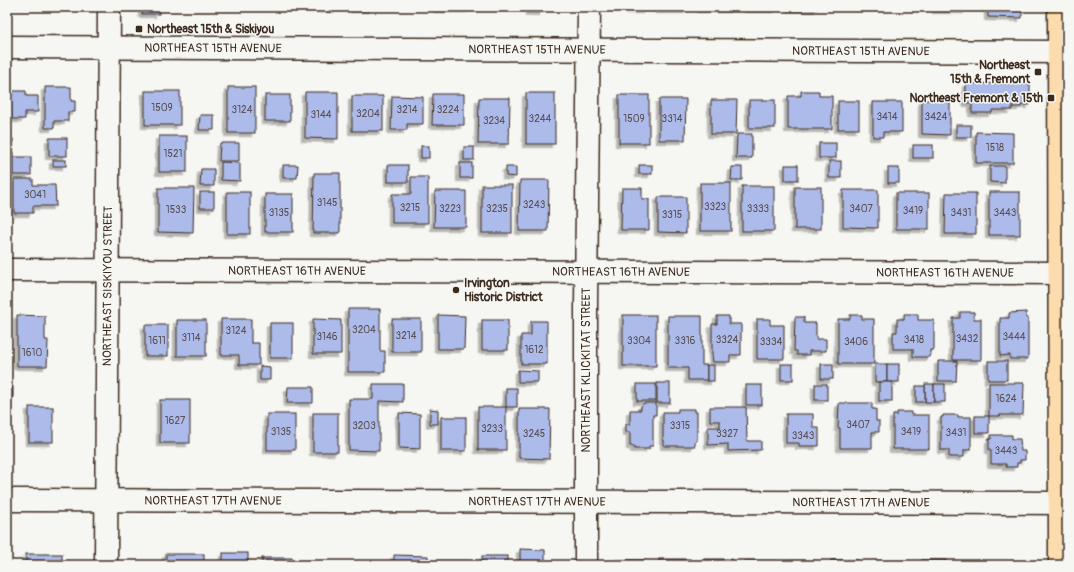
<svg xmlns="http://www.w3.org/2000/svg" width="1074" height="572" font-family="Pangolin,sans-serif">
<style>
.building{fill:#adbbeb;stroke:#3b2a1e;filter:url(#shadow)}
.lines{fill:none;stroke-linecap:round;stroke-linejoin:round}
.minor-casing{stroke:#3b2a1e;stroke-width:25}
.major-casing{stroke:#3b2a1e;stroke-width:25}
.minor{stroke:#f6f6f2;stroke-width:22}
.major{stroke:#fcdcac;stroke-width:22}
.poi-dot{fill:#3b2a1e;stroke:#f6f6f2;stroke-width:1.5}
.labels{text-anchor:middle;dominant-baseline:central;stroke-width:3;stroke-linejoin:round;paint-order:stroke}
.number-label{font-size:10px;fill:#584e51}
.poi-label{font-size:12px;font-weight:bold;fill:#3b2a1e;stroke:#f6f6f2;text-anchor:start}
.street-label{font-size:12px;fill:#3b2a1e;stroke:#f6f6f2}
</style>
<defs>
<filter id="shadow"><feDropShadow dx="-3.5" dy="3.5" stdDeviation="0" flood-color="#0004"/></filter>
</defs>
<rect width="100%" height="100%" fill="#f6f6f2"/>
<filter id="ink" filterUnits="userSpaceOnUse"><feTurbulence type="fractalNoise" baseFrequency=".025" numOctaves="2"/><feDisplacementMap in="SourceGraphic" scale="8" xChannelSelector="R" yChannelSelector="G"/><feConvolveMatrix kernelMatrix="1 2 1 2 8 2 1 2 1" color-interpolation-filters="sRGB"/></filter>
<g filter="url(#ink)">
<!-- building -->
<g class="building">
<rect x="142" y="7" width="17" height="7"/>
<rect x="310" y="7" width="28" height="2"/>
<rect x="355" y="7" width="17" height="2"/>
<rect x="438" y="7" width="33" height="2"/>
<rect x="529" y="7" width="14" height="5"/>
<rect x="627" y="7" width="19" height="3"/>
<rect x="659" y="7" width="28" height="3"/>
<rect x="701" y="7" width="32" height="2"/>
<rect x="748" y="7" width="28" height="2"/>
<polygon points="790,7 818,7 818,9 790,8"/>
<rect x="936" y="7" width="31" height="3"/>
<polygon points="988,7 1022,7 1022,18 988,17"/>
<polygon points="966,83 1030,84 1030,105 1021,105 1021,107 1012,107 1012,110 992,110 992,113 972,113 972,103 966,103"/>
<polygon points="45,87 71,87 71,101 75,101 75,112 68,112 68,121 54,121 54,128 45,128"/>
<rect x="228" y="87" width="27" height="46"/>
<polygon points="7,91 26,91 26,96 38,96 38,112 25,112 25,119 7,119"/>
<rect x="145" y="91" width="35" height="34"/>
<polygon points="801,91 819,91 819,96 832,96 832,129 788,129 788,96 801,96"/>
<polygon points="305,92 338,92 338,139 305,138"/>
<rect x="526" y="93" width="29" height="51"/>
<polygon points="433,94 464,94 464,125 432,125"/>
<rect x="265" y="95" width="25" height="26"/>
<rect x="619" y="95" width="30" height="48"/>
<rect x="352" y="96" width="31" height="35"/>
<polygon points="392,96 423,97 423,124 407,124 407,130 391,130"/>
<polygon points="479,98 510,98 509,144 478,144"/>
<polygon points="659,99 686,99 685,140 659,140"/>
<polygon points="711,100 737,100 736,134 711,134"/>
<rect x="749" y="100" width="26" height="28"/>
<polygon points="922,100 950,100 950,135 922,134"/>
<rect x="838" y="101" width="21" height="28"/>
<polygon points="873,102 902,102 902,132 883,132 883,137 873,137"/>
<polygon points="200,115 214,115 214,130 199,130"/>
<rect x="956" y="125" width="15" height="12"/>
<polygon points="976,132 1013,133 1013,163 976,163"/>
<polygon points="737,134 752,134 752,158 736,158"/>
<rect x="159" y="136" width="28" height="36"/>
<rect x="49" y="138" width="18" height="18"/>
<rect x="7" y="139" width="6" height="17"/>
<polygon points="220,143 239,143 239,161 219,161"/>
<rect x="819" y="143" width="17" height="15"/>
<rect x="913" y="145" width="20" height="13"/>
<rect x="421" y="146" width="8" height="12"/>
<rect x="464" y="147" width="10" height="13"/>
<rect x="13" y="157" width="18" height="18"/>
<rect x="53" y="160" width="13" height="6"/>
<rect x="829" y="161" width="12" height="17"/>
<polygon points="221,162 240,163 240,181 221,180"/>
<rect x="460" y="163" width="12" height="15"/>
<polygon points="283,165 298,165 297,178 283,178"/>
<rect x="388" y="165" width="20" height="17"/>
<rect x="639" y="165" width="13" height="9"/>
<rect x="785" y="165" width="13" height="15"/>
<polygon points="990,166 1005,166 1005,183 990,182"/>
<polygon points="506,167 516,167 516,177 506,176"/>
<polygon points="732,167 742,167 742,180 731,180"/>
<rect x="888" y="168" width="11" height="15"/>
<polygon points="201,169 214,169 214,186 200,186"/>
<polygon points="314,173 340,173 340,233 313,233"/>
<polygon points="411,177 428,177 428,223 392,223 392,194 411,194"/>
<polygon points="14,179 33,179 33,185 55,185 56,206 33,206 33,213 14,213"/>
<polygon points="520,180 549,180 548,231 519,231"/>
<rect x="700" y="183" width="31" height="48"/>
<rect x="482" y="185" width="30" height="48"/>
<rect x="742" y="186" width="32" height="45"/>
<rect x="795" y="187" width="26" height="42"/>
<polygon points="158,188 194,188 193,233 158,232"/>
<polygon points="622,188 642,188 642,199 649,199 649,230 621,230"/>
<polygon points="843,190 878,190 878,228 843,227"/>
<polygon points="435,191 466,191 466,227 434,227"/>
<rect x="200" y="192" width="14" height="16"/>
<rect x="227" y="192" width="23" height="42"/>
<rect x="989" y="192" width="31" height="43"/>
<rect x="896" y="193" width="33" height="36"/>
<polygon points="946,193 976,193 976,234 945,234"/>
<rect x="265" y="194" width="28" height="38"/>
<polygon points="658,197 686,197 686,233 658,232"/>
<polygon points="348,309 380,309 380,351 385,351 385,372 348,372"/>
<polygon points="960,312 974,312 974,319 981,319 981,360 953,360 953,318 960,318"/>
<polygon points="1026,312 1026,318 1028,318 1028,359 1010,359 1010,355 1000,356 1000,318 1009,318 1009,313"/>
<polygon points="904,314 918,314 918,320 934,320 934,350 930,350 930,357 913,357 913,349 893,349 893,332 897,332 897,319 904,319"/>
<polygon points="17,315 45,316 45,340 48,340 47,366 17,366"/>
<polygon points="438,315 465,316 464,349 438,349"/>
<rect x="623" y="315" width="33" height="51"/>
<polygon points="850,315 862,315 862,319 874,319 874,364 838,364 838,319 850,319"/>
<polygon points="668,316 702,316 702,365 707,365 707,380 688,380 688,368 668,368"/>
<polygon points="717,316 729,316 729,324 741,324 741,355 730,355 730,362 713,362 712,355 712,324 717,324"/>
<polygon points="795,317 804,317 804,323 816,323 816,339 826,339 826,351 809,351 809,355 797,355 797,351 794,351"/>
<polygon points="221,319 251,319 251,343 259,343 259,365 239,365 239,355 221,355"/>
<polygon points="313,319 341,320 341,354 313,354"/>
<rect x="392" y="319" width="29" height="33"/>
<polygon points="757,319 770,319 770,325 784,325 784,359 757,359"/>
<rect x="177" y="320" width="29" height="36"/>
<rect x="482" y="320" width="26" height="30"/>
<polygon points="531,321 547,321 547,364 521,364 521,335 531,335"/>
<rect x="270" y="323" width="23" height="35"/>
<rect x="145" y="325" width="23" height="31"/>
<polygon points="7,348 9,348 8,368 7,368"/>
<polygon points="938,361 957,361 956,381 938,381"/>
<rect x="988" y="361" width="19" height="19"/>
<rect x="781" y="364" width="12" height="16"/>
<rect x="821" y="364" width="12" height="15"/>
<rect x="875" y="364" width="12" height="18"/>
<rect x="887" y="364" width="12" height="18"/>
<rect x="707" y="365" width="7" height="16"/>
<polygon points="260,366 270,367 270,380 260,380"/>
<polygon points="518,370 538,371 538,382 518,382"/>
<rect x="879" y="382" width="13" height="19"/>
<rect x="657" y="383" width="13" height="20"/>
<polygon points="989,383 1024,383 1023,415 1000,415 1000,416 989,416"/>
<polygon points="373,384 403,384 403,402 379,401 379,451 349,450 349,399 373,399"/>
<rect x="637" y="384" width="19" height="17"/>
<rect x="815" y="384" width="12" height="16"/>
<rect x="925" y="384" width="9" height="18"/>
<rect x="934" y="384" width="11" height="18"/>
<rect x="746" y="385" width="16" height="20"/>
<rect x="916" y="386" width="9" height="16"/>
<rect x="7" y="387" width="6" height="11"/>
<polygon points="288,387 313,387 313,403 287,403"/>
<rect x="506" y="388" width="11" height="19"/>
<rect x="160" y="400" width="30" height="43"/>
<polygon points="644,403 656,403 656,415 653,415 653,446 649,446 649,449 634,449 634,446 630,446 630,432 626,432 626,424 630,424 630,410 641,410 641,406"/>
<polygon points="839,403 872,403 872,409 876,409 876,421 879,421 879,432 872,432 872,448 840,448 840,428 838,428"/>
<rect x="29" y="407" width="24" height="35"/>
<rect x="478" y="407" width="28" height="43"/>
<polygon points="710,407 746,407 747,441 761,441 761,450 728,451 728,444 708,445 708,427 720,427 720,421 710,421"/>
<polygon points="430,409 438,410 438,424 430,424"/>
<polygon points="519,409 550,409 549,459 519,458"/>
<polygon points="678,409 695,409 695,412 697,412 697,441 695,441 695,446 664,446 664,440 663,440 663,412 678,412"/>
<polygon points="897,412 911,412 911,415 929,415 929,449 893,449 893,415 897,415"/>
<rect x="313" y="413" width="25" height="39"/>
<polygon points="399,413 420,414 420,449 399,448"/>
<rect x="267" y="414" width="28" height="36"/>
<polygon points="786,414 813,414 813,428 819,428 819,446 799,446 799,443 786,443"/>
<polygon points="943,415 958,415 958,417 971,417 971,450 964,450 964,457 949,457 949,450 941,450 941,417 943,417"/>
<rect x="975" y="416" width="14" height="17"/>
<rect x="441" y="417" width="25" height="34"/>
<polygon points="991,435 1012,435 1012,439 1020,439 1021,451 1025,451 1025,460 1020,460 1020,463 1017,463 1017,467 1006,467 1006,464 991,464 991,450 989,450 989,439 991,439"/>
<polygon points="520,549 545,550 545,565 520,565"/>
<rect x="223" y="553" width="25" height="12"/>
<rect x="26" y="554" width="36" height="11"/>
<rect x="166" y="554" width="38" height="11"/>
<polygon points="394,555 428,556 428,565 394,565"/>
<rect x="482" y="556" width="26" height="9"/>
<rect x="262" y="558" width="30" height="7"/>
<rect x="659" y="559" width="31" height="6"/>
<polygon points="702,559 732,559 731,565 702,565"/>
<rect x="616" y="560" width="28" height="5"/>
<polygon points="831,560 858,560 857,565 831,565"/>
<rect x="922" y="560" width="24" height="5"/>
<rect x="439" y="561" width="28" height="4"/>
<rect x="745" y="561" width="31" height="4"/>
<rect x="788" y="561" width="29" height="4"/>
<rect x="876" y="561" width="25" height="4"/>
<rect x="999" y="562" width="29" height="3"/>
<rect x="348" y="563" width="31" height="2"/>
<rect x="954" y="563" width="28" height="2"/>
</g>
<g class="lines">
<defs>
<g id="minor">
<path id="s1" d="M7,47L1067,52"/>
<path id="s2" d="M7,270L1067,273"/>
<path id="s3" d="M7,500L1067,503"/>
<path id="s4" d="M106,565L109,7"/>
<path id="s5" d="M586,565V304L589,7"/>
</g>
<polyline id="major" points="1059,7 1060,565"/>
</defs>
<!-- minor casing -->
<use href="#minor" class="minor-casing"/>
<!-- major casing -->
<use href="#major" class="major-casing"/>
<!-- minor -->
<use href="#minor" class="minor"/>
<!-- major -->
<use href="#major" class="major"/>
</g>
</g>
<!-- markers -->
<g class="poi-dot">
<rect x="135" y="25" width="8" height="8" rx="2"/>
<rect x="1034" y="68" width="8" height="8" rx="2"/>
<rect x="1047" y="94" width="8" height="8" rx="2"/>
<circle cx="456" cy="290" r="4"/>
</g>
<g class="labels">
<!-- number labels -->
<g class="number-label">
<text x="162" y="108">1509</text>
<text x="242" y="110">3124</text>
<text x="407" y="110">3214</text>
<text x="448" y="110">3224</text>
<text x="368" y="114">3204</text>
<text x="321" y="115">3144</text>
<text x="887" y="117">3414</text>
<text x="936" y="117">3424</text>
<text x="540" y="119">3244</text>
<text x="634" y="119">1509</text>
<text x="672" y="119">3314</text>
<text x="494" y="121">3234</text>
<text x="995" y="148">1518</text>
<text x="173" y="154">1521</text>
<text x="35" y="195">3041</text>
<text x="327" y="203">3145</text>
<text x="534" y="205">3243</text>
<text x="715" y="207">3323</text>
<text x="410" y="208">3215</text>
<text x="450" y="209">3223</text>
<text x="497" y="209">3235</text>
<text x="758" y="209">3333</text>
<text x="861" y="209">3407</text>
<text x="176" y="210">1533</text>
<text x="913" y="211">3419</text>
<text x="279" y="213">3135</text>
<text x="961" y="213">3431</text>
<text x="1005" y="213">3443</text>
<text x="672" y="215">3315</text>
<text x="364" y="330">3204</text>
<text x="236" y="331">3124</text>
<text x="406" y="336">3214</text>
<text x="327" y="337">3146</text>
<text x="1014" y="337">3444</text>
<text x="191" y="338">3114</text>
<text x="967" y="339">3432</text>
<text x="727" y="340">3324</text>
<text x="914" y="340">3418</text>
<text x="157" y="341">1611</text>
<text x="639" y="341">3304</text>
<text x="685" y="341">3316</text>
<text x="771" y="342">3334</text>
<text x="856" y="342">3406</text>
<text x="534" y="350">1612</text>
<text x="32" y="353">1610</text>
<text x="1006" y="399">1624</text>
<text x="175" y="421">1627</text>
<text x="858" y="425">3407</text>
<text x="364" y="426">3203</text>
<text x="680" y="426">3315</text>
<text x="492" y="429">3233</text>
<text x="281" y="432">3135</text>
<text x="911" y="432">3419</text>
<text x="956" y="433">3431</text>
<text x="534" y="434">3245</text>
<text x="727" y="434">3327</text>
<text x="803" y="436">3343</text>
<text x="1006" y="451">3443</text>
</g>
<!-- poi labels -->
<g class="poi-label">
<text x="147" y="29">Northeast 15th &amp; Siskiyou</text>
<text x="1030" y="65" text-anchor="end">Northeast<tspan x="1030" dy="14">15th &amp; Fremont</tspan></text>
<text x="1043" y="98" text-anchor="end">Northeast Fremont &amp; 15th</text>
<text x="464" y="283">Irvington<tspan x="464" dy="14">Historic District</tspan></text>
</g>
<!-- street labels -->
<g class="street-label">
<text stroke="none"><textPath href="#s1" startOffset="206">NORTHEAST 15TH AVENUE</textPath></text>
<text stroke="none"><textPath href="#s1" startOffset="530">NORTHEAST 15TH AVENUE</textPath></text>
<text stroke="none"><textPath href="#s1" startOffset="854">NORTHEAST 15TH AVENUE</textPath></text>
<text stroke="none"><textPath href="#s2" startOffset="290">NORTHEAST 16TH AVENUE</textPath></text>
<text stroke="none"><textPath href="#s2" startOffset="614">NORTHEAST 16TH AVENUE</textPath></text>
<text stroke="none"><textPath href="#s2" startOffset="938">NORTHEAST 16TH AVENUE</textPath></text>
<text stroke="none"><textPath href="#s4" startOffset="279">NORTHEAST SISKIYOU STREET</textPath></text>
<text stroke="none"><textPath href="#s5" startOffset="195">NORTHEAST KLICKITAT STREET</textPath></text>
<text stroke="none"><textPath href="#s3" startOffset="206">NORTHEAST 17TH AVENUE</textPath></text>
<text stroke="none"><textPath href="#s3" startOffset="530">NORTHEAST 17TH AVENUE</textPath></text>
<text stroke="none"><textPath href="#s3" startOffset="854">NORTHEAST 17TH AVENUE</textPath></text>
</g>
</g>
<!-- margin -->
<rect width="1074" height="572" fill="none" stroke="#f6f6f2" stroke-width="24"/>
<rect x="12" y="12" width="1050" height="548" fill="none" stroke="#3b2a1e" stroke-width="1.5" filter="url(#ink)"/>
</svg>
